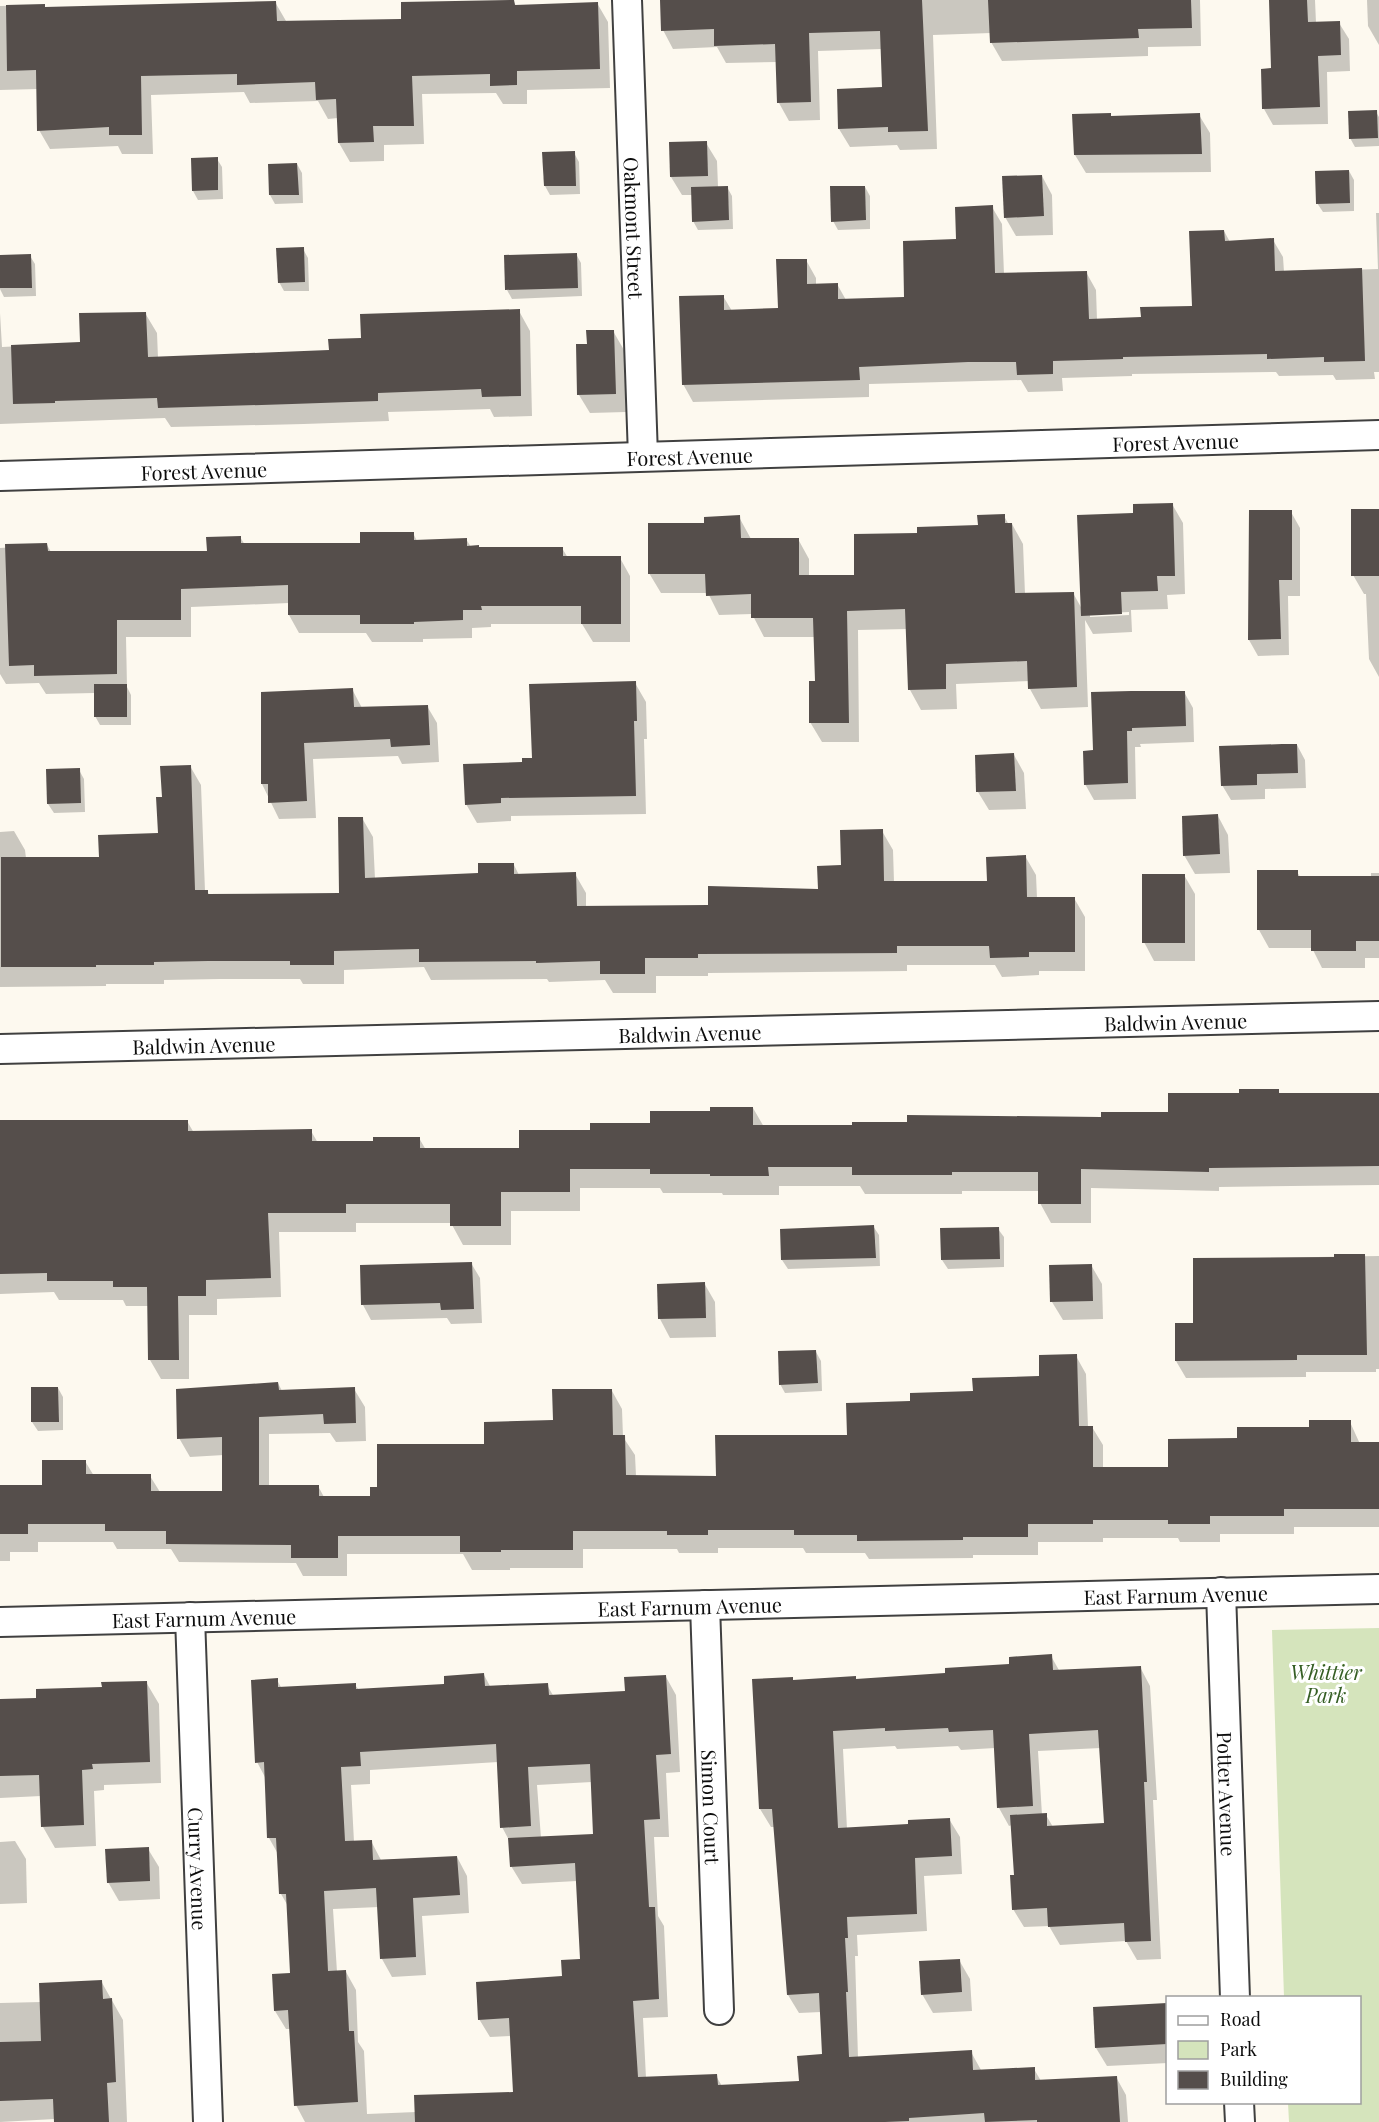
<svg xmlns="http://www.w3.org/2000/svg" width="1379" height="2122" font-family="'Playfair Display',serif">
<style>
.green{fill:#d5e4bc}
.shadow{fill:#0003;fill-rule:evenodd}
.building{fill:#554e4b}
.lines{fill:none;stroke-linecap:round;stroke-linejoin:round}
.minor-casing{stroke:#404040;stroke-width:32}
.minor{stroke:#fff;stroke-width:28}
.labels{text-anchor:middle;dominant-baseline:central;stroke-width:6;stroke-linejoin:round;paint-order:stroke}
.street-label{font-size:20px;fill:#0d0d0d;stroke:#fff}
.park-label{font-size:20px;font-style:italic;fill:#355e24;stroke:#fff}
</style>
<rect width="100%" height="100%" fill="#fdf9ef"/>
<!-- green -->
<polygon class="green" points="1379,1628 1379,2122 1289,2122 1288,2103 1360,2102 1360,1998 1284,1997 1272,1630"/>
<!-- shadow -->
<g class="shadow">
<polygon points="662,0 1200,0 1201,46 1148,47 1148,56 1002,61 991,42 991,33 933,35 937,149 900,150 897,145 850,147 839,129 883,89 882,49 818,51 820,120 789,121 779,103 777,62 726,63 717,47 673,49 663,30"/>
<polygon points="1270,0 1315,0 1316,23 1339,23 1349,39 1350,71 1327,72 1328,124 1273,125 1264,109 1272,70"/>
<polygon points="1367,0 1379,0 1379,45 1368,26"/>
<polygon points="275,2 286,21 403,20 514,2 516,6 597,3 608,22 610,88 527,90 527,104 503,104 496,93 422,94 424,144 384,145 384,161 350,162 339,143 338,118 328,119 318,101 250,103 244,92 151,95 153,154 122,154 118,146 50,149 39,130 38,89 0,90 0,6 44,5 46,9"/>
<polygon points="1376,112 1379,117 1379,146 1355,147 1350,138"/>
<polygon points="1110,114 1112,117 1199,115 1210,133 1211,172 1086,173 1075,155"/>
<polygon points="706,143 717,161 718,187 727,187 732,196 733,229 698,230 693,221 692,195 682,195 671,177"/>
<polygon points="574,153 579,162 580,194 550,195 545,186"/>
<polygon points="217,159 222,167 223,199 198,200 193,191"/>
<polygon points="297,164 302,173 303,203 275,204 270,195"/>
<polygon points="1349,171 1354,180 1354,211 1323,212 1317,203"/>
<polygon points="1042,176 1052,195 1053,235 1016,236 1005,217"/>
<polygon points="865,187 870,196 870,229 838,230 833,221"/>
<polygon points="992,207 1002,224 1004,274 1086,272 1096,290 1097,320 1142,318 1194,307 1224,231 1230,242 1273,240 1283,257 1284,272 1378,269 1376,213 1379,213 1379,372 1374,372 1375,379 1336,380 1333,375 1279,376 1276,372 1132,374 1132,376 1062,378 1063,391 1028,392 1021,380 869,384 869,397 693,402 683,384 723,296 732,311 779,309 806,260 816,278 816,285 837,284 846,300 905,298 957,241"/>
<polygon points="303,249 308,258 309,291 284,291 279,282"/>
<polygon points="576,254 581,263 582,296 512,299 507,290"/>
<polygon points="30,256 35,264 36,296 4,297 0,289 0,257"/>
<polygon points="519,311 530,331 532,416 494,417 490,409 388,412 389,421 304,424 171,427 165,418 0,424 0,313 2,347 82,343 145,313 157,333 158,358 330,351 362,340"/>
<polygon points="613,331 624,350 626,412 590,413 579,395 588,346"/>
<path d="M1172,504L1183,523L1185,594L1167,595L1168,609L1131,610L1132,632L1093,634L1085,620L1088,707L1041,709L1030,689V681L956,684L957,709L921,710L910,690L908,629L858,630L859,742H822L810,722L816,682L815,637H764L752,614L719,615L708,593H661L649,573L705,524L739,517L751,539H798L809,559V577L856,576L918,534L979,527L1004,516L1009,525L1012,524L1023,544L1025,594L1073,593L1082,609L1135,515ZM1129,612V615L1090,617V614Z"/>
<polygon points="1379,511 1379,677 1369,659 1366,594 1364,594 1353,575"/>
<polygon points="1291,512 1300,528 1300,596 1288,596 1289,655 1258,656 1249,640"/>
<polygon points="413,533 417,541 466,539 471,547 562,548 568,558 620,558 630,576 630,642 593,642 582,624 491,624 491,627 472,628 472,638 423,639 423,642 372,642 366,633 299,633 289,615 289,603 191,607 191,637 126,637 127,687 131,695 131,725 100,725 95,716 95,693 46,694 39,683 6,684 0,674 0,548 47,545 51,552 208,553 240,537 245,545 361,545"/>
<polygon points="635,683 646,702 647,739 644,739 646,814 511,816 511,821 477,823 466,804 524,764 533,759"/>
<polygon points="352,689 362,708 427,706 437,723 439,762 402,764 398,756 313,759 316,818 279,819 262,784 262,693"/>
<polygon points="1184,692 1193,708 1194,742 1140,744 1141,747 1135,747 1136,799 1094,800 1085,784 1095,752"/>
<polygon points="1297,745 1305,760 1306,788 1265,789 1265,799 1231,800 1222,785"/>
<polygon points="1014,755 1024,773 1026,809 989,810 978,792"/>
<polygon points="190,766 201,785 205,891 207,891 210,896 341,895 362,818 373,837 375,879 480,874 514,865 519,875 575,874 586,893 586,907 709,906 820,890 882,831 893,850 894,882 989,882 1025,856 1036,875 1037,898 1074,898 1085,917 1085,971 1039,971 1039,975 1002,977 995,965 907,965 907,971 708,973 708,976 656,976 656,993 613,993 605,980 549,982 547,979 431,980 424,967 344,970 344,984 303,984 300,979 220,979 164,980 164,984 106,984 106,986 0,987 0,832 14,831 25,850 26,858 101,858 159,835 163,799"/>
<polygon points="79,770 84,779 85,812 54,813 48,804"/>
<polygon points="1218,816 1228,835 1230,873 1195,874 1184,855"/>
<polygon points="1297,872 1301,878 1371,878 1371,873 1379,873 1379,958 1365,958 1365,968 1322,968 1312,948 1269,948 1259,930"/>
<polygon points="1184,875 1195,894 1195,961 1154,961 1144,942"/>
<polygon points="1278,1091 1280,1094 1379,1094 1379,1185 1219,1187 1219,1191 1091,1188 1091,1223 1051,1223 1040,1203 1040,1191 962,1191 962,1194 865,1194 860,1186 779,1186 779,1195 723,1195 722,1193 663,1193 660,1188 580,1188 580,1211 511,1211 511,1245 463,1245 451,1223 356,1223 356,1232 279,1232 281,1297 217,1299 217,1315 189,1315 189,1379 161,1379 150,1360 149,1306 126,1306 123,1300 59,1300 54,1292 0,1294 0,1122 187,1121 194,1133 311,1131 318,1143 374,1143 419,1138 426,1150 520,1150 592,1131 652,1124 712,1112 753,1108 764,1127 853,1127 1103,1118 1169,1113 1241,1094"/>
<polygon points="873,1226 879,1235 880,1266 788,1269 782,1260"/>
<polygon points="998,1229 1004,1237 1004,1267 948,1269 942,1260"/>
<polygon points="1379,1256 1379,1369 1376,1369 1376,1372 1306,1372 1306,1377 1186,1378 1176,1361 1194,1325 1194,1259"/>
<polygon points="471,1263 480,1278 482,1323 451,1324 447,1318 371,1320 363,1305"/>
<polygon points="1091,1265 1102,1284 1103,1319 1063,1320 1052,1302"/>
<polygon points="704,1283 715,1302 716,1337 670,1338 660,1319 658,1285"/>
<polygon points="816,1352 821,1361 822,1391 785,1393 780,1384"/>
<polygon points="1076,1356 1086,1374 1088,1427 1092,1427 1103,1445 1103,1468 1169,1468 1239,1439 1350,1422 1360,1444 1379,1444 1379,1527 1294,1527 1294,1534 1220,1534 1220,1542 1180,1542 1178,1538 1103,1538 1103,1542 1038,1542 1038,1555 973,1555 973,1558 869,1559 865,1553 806,1553 803,1548 718,1548 718,1553 679,1553 677,1549 583,1549 583,1568 510,1568 510,1570 472,1570 463,1554 347,1554 347,1576 303,1576 296,1563 179,1562 171,1549 117,1549 113,1542 38,1542 38,1552 10,1552 10,1561 0,1561 0,1486 43,1486 85,1461 94,1476 150,1476 160,1492 224,1492 224,1455 190,1457 179,1438 278,1383 282,1391 354,1389 365,1407 366,1441 336,1442 330,1433 269,1434 269,1486 318,1486 324,1497 372,1497 379,1488 554,1421 553,1390 612,1391 622,1409 623,1437 635,1455 636,1476 718,1478 849,1437 912,1403 974,1392 1041,1377"/>
<polygon points="58,1388 63,1397 63,1430 38,1431 32,1422"/>
<path d="M1051,1656L1060,1672L1140,1667L1150,1686L1157,1800H1153L1161,1959L1137,1960L1126,1941L1060,1945L1049,1926L1024,1927L1013,1909L1015,1876L1012,1825L1009,1826L999,1808L995,1748L961,1750L958,1746L897,1749L895,1746L843,1749L847,1829L910,1826L949,1819L960,1837L962,1874L924,1876L927,1931L857,1935L858,1956H855L858,2058L971,2052L981,2070L1034,2069L1041,2081L1116,2077L1126,2095L1128,2122H305L296,2105L291,2029H286L275,2011L292,1974L288,1906L281,1894L278,1854L269,1838L266,1779L257,1762L277,1680L282,1689L355,1685L359,1690L446,1686L484,1675L491,1688L547,1685L554,1697L627,1693L666,1677L676,1695L680,1772L666,1773L669,1837H654L658,1916L664,1926L668,2017L643,2018L646,2078L716,2076L722,2086L800,2082L824,2056L821,2012L799,2013L788,1995L775,1827H771L760,1809L754,1680H856L947,1675L1011,1665ZM1101,1748L1105,1824L1053,1827L1046,1815H1042L1038,1751ZM498,1762L502,1827L510,1842L511,1866L522,1884L577,1881L581,1960L564,1978L479,2019L490,2037L511,2036L514,2093L416,2112L367,2114L364,2051L358,2042L356,1990L346,1972H337L333,1909L379,1907L382,1959L392,1977L426,1975L422,1916L469,1913L467,1876L457,1857L381,1860L371,1841L354,1842L351,1785L370,1784V1770ZM592,1782L595,1835L541,1838L537,1785Z"/>
<polygon points="146,1682 159,1704 161,1783 104,1785 104,1790 94,1791 96,1846 55,1848 43,1827 41,1796 0,1798 0,1701 37,1699"/>
<polygon points="15,1841 26,1859 27,1903 0,1904 0,1842"/>
<polygon points="148,1849 159,1867 160,1899 119,1901 108,1882"/>
<polygon points="959,1960 970,1979 972,2011 933,2013 922,1994"/>
<polygon points="101,1981 123,2020 127,2122 56,2122 55,2119 0,2122 0,2003 41,2002"/>
<polygon points="1167,2004 1168,2063 1107,2066 1096,2048"/>
</g>
<!-- building -->
<g class="building">
<polygon points="514,0 515,5 598,2 600,69 517,71 517,85 490,86 490,74 412,76 414,126 373,126 374,142 338,143 336,99 316,100 315,82 237,85 237,74 141,76 142,135 109,135 109,127 37,131 36,70 7,71 6,5 45,4 45,7 276,1 277,21 401,19 401,2"/>
<polygon points="660,0 922,0 928,131 888,132 888,127 838,129 837,89 882,87 880,31 809,33 811,102 777,103 775,44 714,46 714,29 661,31"/>
<polygon points="988,0 1191,0 1192,28 1138,29 1139,38 990,43"/>
<polygon points="1269,0 1307,0 1308,22 1340,21 1341,55 1318,56 1320,107 1262,109 1261,69 1271,68"/>
<polygon points="1377,110 1378,138 1349,139 1348,111"/>
<polygon points="1111,113 1111,116 1200,113 1202,154 1074,155 1072,114"/>
<polygon points="707,141 708,176 670,177 669,142"/>
<polygon points="575,151 576,186 544,186 542,152"/>
<polygon points="218,157 218,190 192,191 191,158"/>
<polygon points="297,163 299,195 269,195 268,164"/>
<polygon points="1349,170 1350,203 1316,204 1315,171"/>
<polygon points="1042,175 1044,216 1004,218 1002,176"/>
<polygon points="728,186 729,220 692,222 691,187"/>
<polygon points="830,186 865,186 866,220 831,222"/>
<polygon points="993,205 995,273 1087,271 1089,319 1141,317 1140,307 1192,306 1189,231 1224,230 1225,241 1274,238 1275,271 1362,268 1365,361 1324,362 1324,357 1267,359 1267,354 1123,357 1123,359 1053,361 1053,374 1017,375 1016,362 968,362 859,367 860,380 682,385 679,296 724,295 724,310 778,308 776,259 807,259 807,284 838,283 838,299 904,297 903,241 956,239 955,207"/>
<polygon points="304,247 305,282 278,283 276,248"/>
<polygon points="577,253 578,288 505,290 504,255"/>
<polygon points="31,254 32,288 0,288 0,255"/>
<polygon points="520,309 521,396 482,397 481,389 378,393 378,401 292,404 158,408 157,398 55,401 55,403 13,404 11,345 80,342 79,313 146,312 148,357 329,350 328,339 361,338 360,314"/>
<polygon points="586,330 614,330 616,394 577,395 576,344 587,344"/>
<polygon points="1173,503 1175,576 1157,576 1158,591 1121,592 1122,614 1081,616 1077,515 1133,513 1133,504"/>
<rect x="1351" y="509" width="28" height="67"/>
<polygon points="1249,510 1292,510 1292,580 1279,580 1281,639 1248,640"/>
<polygon points="1005,514 1005,523 1012,523 1015,593 1074,592 1077,687 1028,689 1027,661 946,664 946,689 908,690 905,609 847,611 849,723 809,723 809,681 815,681 813,618 751,618 751,594 706,596 705,574 648,574 648,523 704,523 704,517 740,515 741,538 799,538 799,575 854,575 854,534 917,533 917,527 978,525 977,515"/>
<polygon points="360,532 414,532 414,540 467,538 467,546 479,545 479,547 563,547 563,556 621,556 621,624 581,624 581,606 481,606 482,610 463,610 463,620 414,622 414,624 360,624 360,615 288,615 288,585 181,589 181,620 117,620 117,674 34,676 34,665 9,666 5,544 47,543 48,551 207,551 206,537 241,536 241,543 360,543"/>
<polygon points="636,681 637,721 634,721 636,796 501,798 501,803 465,805 463,764 522,762 522,758 532,758 529,684"/>
<rect x="94" y="684" width="33" height="33"/>
<polygon points="353,688 354,707 428,705 430,745 391,747 390,739 304,743 307,801 268,803 268,784 261,784 261,692"/>
<polygon points="1131,691 1185,691 1186,726 1132,728 1132,731 1127,731 1128,783 1084,785 1083,751 1093,750 1091,692"/>
<polygon points="1282,744 1297,744 1298,773 1257,774 1257,785 1221,786 1219,746"/>
<polygon points="1014,753 1016,791 976,792 975,755"/>
<polygon points="191,765 195,890 208,890 208,894 339,893 338,817 363,817 365,878 478,873 478,863 514,863 514,874 576,872 577,906 708,905 708,886 818,889 817,866 841,865 840,830 883,829 884,881 987,881 986,857 1026,855 1027,897 1075,897 1075,952 1029,952 1029,957 990,958 989,946 897,946 897,953 698,954 698,958 645,958 645,974 600,974 600,961 536,963 536,961 419,962 419,949 334,951 334,965 290,965 290,961 208,961 154,962 154,965 96,965 96,967 1,967 1,857 99,857 98,835 158,833 156,797 162,797 160,766"/>
<polygon points="80,768 81,803 47,804 46,769"/>
<polygon points="1218,814 1220,854 1183,856 1182,816"/>
<polygon points="1257,870 1298,870 1298,876 1379,876 1379,941 1356,941 1356,951 1311,951 1311,930 1257,930"/>
<rect x="1142" y="874" width="43" height="69"/>
<polygon points="1239,1089 1279,1089 1279,1093 1379,1093 1379,1166 1209,1168 1209,1172 1081,1169 1081,1204 1038,1204 1038,1172 952,1172 952,1175 852,1175 852,1167 768,1167 769,1176 710,1176 710,1174 650,1174 650,1169 570,1169 570,1192 501,1192 501,1226 450,1226 450,1204 346,1204 346,1213 268,1213 271,1278 206,1280 206,1296 178,1296 179,1360 148,1360 147,1287 113,1287 113,1281 47,1281 47,1273 0,1274 0,1120 188,1120 188,1131 312,1129 312,1141 373,1141 373,1137 420,1137 420,1148 519,1148 519,1130 590,1130 590,1123 650,1123 650,1111 710,1111 710,1107 753,1107 753,1125 852,1125 852,1122 907,1122 907,1115 1101,1117 1101,1112 1168,1112 1168,1093 1239,1093"/>
<polygon points="874,1225 876,1258 781,1260 780,1229"/>
<polygon points="999,1227 1000,1259 941,1260 940,1228"/>
<polygon points="1334,1254 1365,1254 1367,1355 1297,1355 1297,1360 1175,1361 1175,1323 1193,1323 1193,1258 1334,1257"/>
<polygon points="472,1262 474,1309 441,1310 440,1303 361,1305 360,1265"/>
<polygon points="1092,1264 1093,1301 1050,1302 1049,1265"/>
<polygon points="705,1282 706,1318 658,1319 657,1284"/>
<polygon points="816,1350 818,1383 779,1385 778,1351"/>
<polygon points="1077,1354 1079,1426 1093,1426 1093,1467 1168,1467 1168,1439 1237,1438 1237,1427 1309,1427 1309,1420 1351,1420 1351,1442 1379,1442 1379,1509 1284,1509 1284,1516 1210,1516 1210,1524 1168,1524 1168,1520 1093,1520 1093,1524 1028,1524 1028,1537 963,1537 963,1540 857,1541 857,1535 794,1535 794,1530 708,1530 708,1535 667,1535 667,1531 573,1531 573,1550 501,1550 501,1552 460,1552 460,1536 338,1536 338,1558 291,1558 291,1545 166,1544 166,1531 105,1531 105,1524 28,1524 28,1534 0,1534 0,1485 42,1485 42,1460 86,1460 86,1474 151,1474 151,1491 222,1491 222,1437 177,1439 176,1389 278,1382 279,1390 355,1387 356,1423 324,1424 323,1414 259,1417 259,1485 319,1485 319,1496 370,1496 370,1487 377,1487 377,1444 484,1444 484,1422 553,1420 552,1389 612,1389 613,1435 625,1435 626,1475 716,1476 715,1435 847,1435 846,1403 910,1401 910,1393 973,1391 972,1378 1039,1376 1039,1355"/>
<polygon points="31,1387 58,1387 59,1422 31,1422"/>
<polygon points="1052,1654 1053,1670 1141,1666 1147,1782 1144,1782 1151,1941 1125,1942 1124,1923 1048,1927 1047,1908 1012,1910 1010,1875 1014,1875 1010,1815 1047,1813 1047,1826 1104,1823 1098,1730 1029,1734 1033,1806 997,1808 993,1730 949,1732 948,1728 885,1731 885,1728 833,1731 838,1828 908,1824 908,1820 950,1818 952,1856 915,1858 917,1914 847,1917 848,1938 845,1938 848,1992 846,1992 849,2057 972,2050 973,2070 1035,2067 1035,2080 1117,2076 1120,2122 1037,2122 1037,2120 985,2122 984,2113 909,2118 909,2121 885,2122 415,2122 414,2095 513,2092 509,2018 478,2020 476,1982 562,1976 561,1960 580,1959 575,1863 510,1867 508,1838 593,1834 590,1764 528,1767 531,1826 500,1828 496,1744 360,1752 361,1766 341,1767 345,1841 372,1840 373,1860 457,1856 460,1895 413,1898 416,1957 380,1959 376,1888 324,1891 328,1971 346,1970 349,2031 354,2031 358,2102 294,2106 288,2010 274,2011 272,1974 290,1973 286,1894 279,1894 276,1838 267,1838 264,1762 255,1763 251,1680 278,1678 278,1687 356,1683 356,1689 444,1684 444,1676 484,1673 485,1686 548,1683 549,1695 625,1691 624,1677 666,1675 671,1754 656,1755 660,1819 644,1820 649,1907 655,1907 659,1999 633,2001 638,2077 717,2074 718,2085 799,2081 797,2056 822,2054 819,1993 787,1995 772,1809 759,1809 752,1679 793,1677 793,1680 856,1676 856,1679 945,1673 945,1668 1009,1664 1009,1657"/>
<polygon points="147,1681 150,1762 92,1764 93,1769 82,1770 84,1825 41,1827 39,1775 0,1776 0,1699 36,1698 36,1689 102,1687 101,1682"/>
<polygon points="149,1847 150,1881 107,1883 105,1849"/>
<polygon points="960,1959 962,1992 921,1995 919,1961"/>
<polygon points="102,1980 103,1999 112,1998 114,2038 116,2082 107,2083 109,2122 54,2122 53,2099 0,2101 0,2042 41,2041 39,1983"/>
<polygon points="1167,2003 1167,2044 1095,2048 1093,2007"/>
</g>
<g class="lines">
<defs>
<g id="minor">
<path id="s1" d="M627,0L643,456"/>
<path id="s2" d="M0,476L1379,435"/>
<path id="s3" d="M0,1049L1379,1016"/>
<path id="s4" d="M1221,1592L1235,1998"/>
<path id="s5" d="M705,1605L719,2010"/>
<path id="s6" d="M190,1617L208,2122"/>
<path id="s7" d="M0,1622L1379,1589"/>
<polyline points="1239,2102 1240,2122"/>
</g>
</defs>
<!-- minor casing -->
<use href="#minor" class="minor-casing"/>
<!-- minor -->
<use href="#minor" class="minor"/>
</g>
<g class="labels">
<!-- street labels -->
<g class="street-label">
<text stroke="none"><textPath href="#s1" startOffset="228">Oakmont Street</textPath></text>
<text stroke="none"><textPath href="#s2" startOffset="1176">Forest Avenue</textPath></text>
<text stroke="none"><textPath href="#s2" startOffset="690">Forest Avenue</textPath></text>
<text stroke="none"><textPath href="#s2" startOffset="204">Forest Avenue</textPath></text>
<text stroke="none"><textPath href="#s3" startOffset="1176">Baldwin Avenue</textPath></text>
<text stroke="none"><textPath href="#s3" startOffset="690">Baldwin Avenue</textPath></text>
<text stroke="none"><textPath href="#s3" startOffset="204">Baldwin Avenue</textPath></text>
<text stroke="none"><textPath href="#s7" startOffset="1176">East Farnum Avenue</textPath></text>
<text stroke="none"><textPath href="#s7" startOffset="690">East Farnum Avenue</textPath></text>
<text stroke="none"><textPath href="#s7" startOffset="204">East Farnum Avenue</textPath></text>
<text stroke="none"><textPath href="#s4" startOffset="202">Potter Avenue</textPath></text>
<text stroke="none"><textPath href="#s5" startOffset="202">Simon Court</textPath></text>
<text stroke="none"><textPath href="#s6" startOffset="252">Curry Avenue</textPath></text>
</g>
<!-- park labels -->
<g class="park-label">
<text x="1326" y="1671">Whittier<tspan x="1326" dy="23">Park</tspan></text>
</g>
</g>
<!-- legend -->
<rect x="1166" y="1996" width="195" height="108" fill="#ffffff" stroke="#9e9e9e" stroke-width="1.5"/>
<rect x="1178" y="2016" width="30" height="9" fill="#ffffff" stroke="#9e9e9e" stroke-width="1.5"/>
<text x="1220" y="2026" font-size="18" fill="#0d0d0d">Road</text>
<rect x="1178" y="2041" width="30" height="18" fill="#d5e4bc" stroke="#9e9e9e" stroke-width="1.5"/>
<text x="1220" y="2056" font-size="18" fill="#0d0d0d">Park</text>
<rect x="1178" y="2071" width="30" height="18" fill="#554e4b" stroke="#9e9e9e" stroke-width="1.5"/>
<text x="1220" y="2086" font-size="18" fill="#0d0d0d">Building</text>
</svg>
